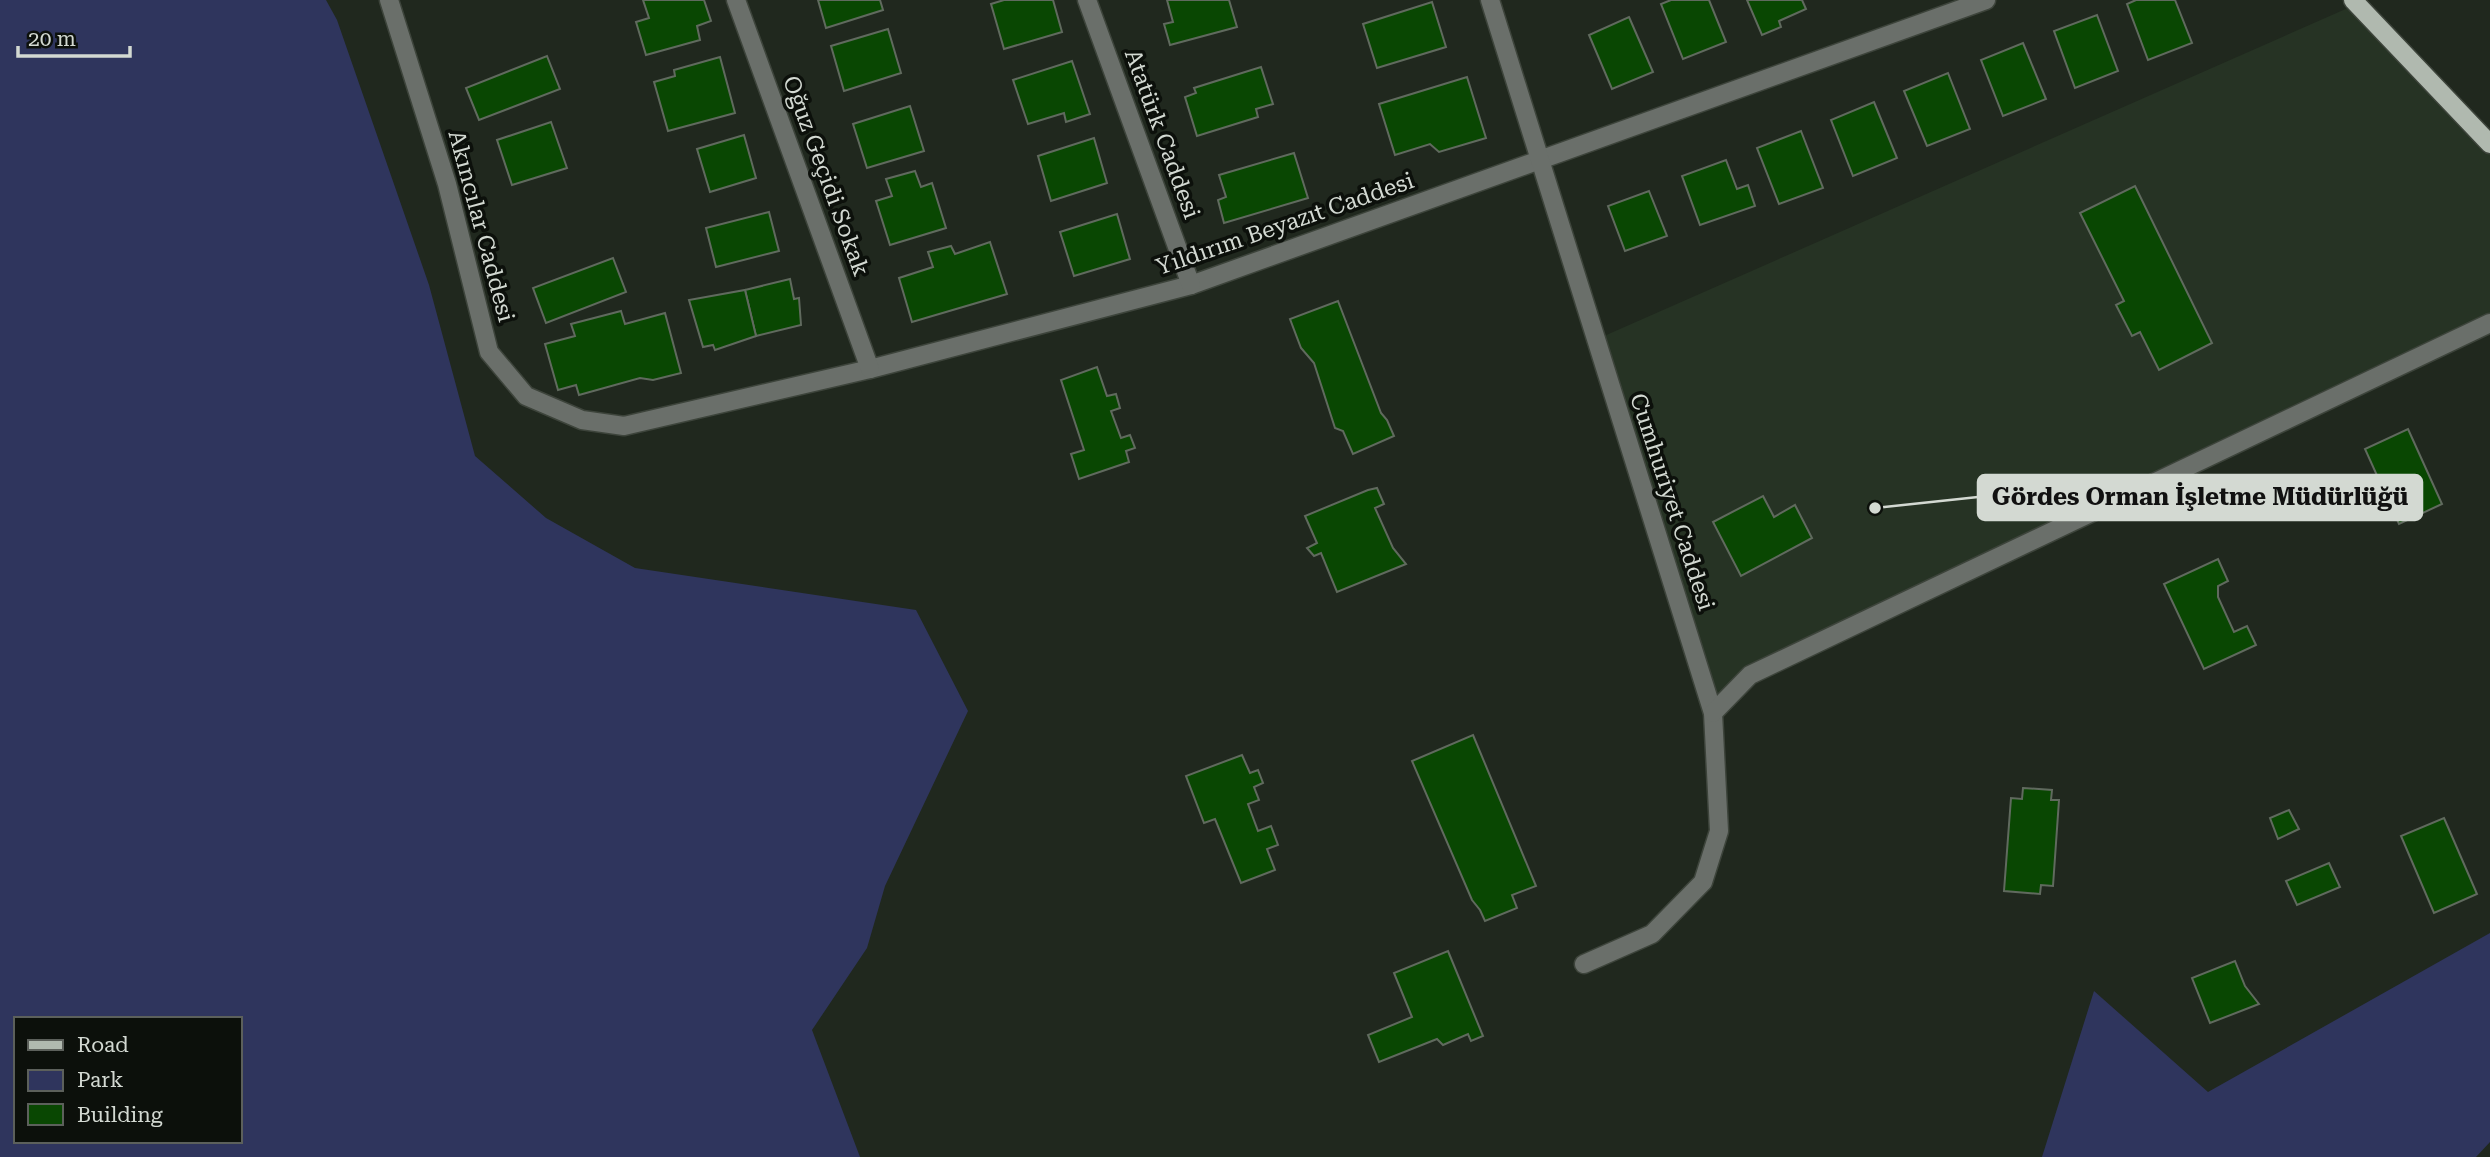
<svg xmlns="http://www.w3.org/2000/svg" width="2490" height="1157" font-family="'Roboto Serif',serif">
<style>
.built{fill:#263324}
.green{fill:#2f355d;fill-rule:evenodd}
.building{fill:#094702;stroke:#606a5e;stroke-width:2}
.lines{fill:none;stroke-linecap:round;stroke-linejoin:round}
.minor-casing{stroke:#3d443b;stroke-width:21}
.major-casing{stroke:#3d443b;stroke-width:21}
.minor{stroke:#6a6f6a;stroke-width:18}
.major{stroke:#b0b9af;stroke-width:18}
.labels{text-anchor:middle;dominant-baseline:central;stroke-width:7;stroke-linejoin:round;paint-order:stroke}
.street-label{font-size:23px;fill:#d3d9d2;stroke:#0c100b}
.leader{fill:none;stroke:#d3d9d2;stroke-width:2.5}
.callout-dot{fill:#d3d9d2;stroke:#0c100b;stroke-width:2.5}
.callout{fill:#d3d9d2;stroke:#d3d9d2;stroke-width:2.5}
.callout-label{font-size:24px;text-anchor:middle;font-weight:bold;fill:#111}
</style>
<rect width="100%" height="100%" fill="#20281e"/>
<!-- built -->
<polygon class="built" points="2357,4 2490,144 2490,323 1750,675 1713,713 1595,340"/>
<!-- green -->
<g class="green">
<path d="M0,0H326L337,20L429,285L475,456L546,518L635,568L916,610L968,711L885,886L867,948L812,1030L860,1157H0ZM16,1019H240V1141H16Z"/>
<polygon points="2490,933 2490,1142 2476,1157 2042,1157 2094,991 2208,1092"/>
</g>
<!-- building -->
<g class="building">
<polygon points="643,0 704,0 711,21 697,26 700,40 646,55 636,22 649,18"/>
<polygon points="818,0 880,0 883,10 826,28"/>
<polygon points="1004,0 1053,0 1062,32 1004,49 991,4"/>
<polygon points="1167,0 1229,0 1237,27 1170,45 1164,24 1173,22"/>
<polygon points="1671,0 1709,0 1726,42 1683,59 1661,4"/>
<polygon points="1747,0 1802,0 1806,9 1779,21 1781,27 1762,35"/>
<polygon points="2136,0 2175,0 2192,43 2148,60 2127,4"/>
<polygon points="1432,2 1446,47 1377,68 1363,24"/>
<polygon points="2097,15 2118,71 2075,88 2054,31"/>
<polygon points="1629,17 1653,72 1612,89 1589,35"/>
<polygon points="888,29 901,73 844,91 831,46"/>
<polygon points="2023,43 2046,99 2003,116 1981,60"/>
<polygon points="547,56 560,89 479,120 466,88"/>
<polygon points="720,57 735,113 668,131 654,82 675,76 674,70"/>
<polygon points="1072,61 1090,114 1066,122 1064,113 1028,124 1013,80"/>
<polygon points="1261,67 1273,104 1256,109 1258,117 1197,136 1185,97 1196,93 1194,88"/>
<polygon points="1948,73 1970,129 1927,146 1904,91"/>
<polygon points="1467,77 1486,138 1439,152 1430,144 1395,155 1379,104"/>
<polygon points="1874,102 1897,158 1853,176 1831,120"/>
<polygon points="910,106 924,151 867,168 853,124"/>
<polygon points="551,122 567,168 512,185 497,140"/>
<polygon points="1801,131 1823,188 1779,204 1757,148"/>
<polygon points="744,135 756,178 710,192 697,149"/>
<polygon points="1094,138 1107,183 1051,201 1038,156"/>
<polygon points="1294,153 1308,198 1224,223 1218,200 1226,197 1219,175"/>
<polygon points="1726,160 1737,189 1748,185 1755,206 1700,225 1682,176"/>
<polygon points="915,171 921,187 932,183 946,228 890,245 876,201 892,196 886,179"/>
<polygon points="2135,186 2212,343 2159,370 2140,332 2132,336 2116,305 2124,301 2080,213"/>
<polygon points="1649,191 1667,236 1625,251 1608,206"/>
<polygon points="769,212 779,251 716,267 706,228"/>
<polygon points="1117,214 1130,259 1074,276 1060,232"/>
<polygon points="990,242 1007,294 912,322 899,278 933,267 928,252 951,246 955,254"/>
<polygon points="613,258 626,292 546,323 533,288"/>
<polygon points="790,279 794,299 799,298 801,325 756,336 745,290"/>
<polygon points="745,290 756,336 715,350 713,345 703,347 689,300"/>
<polygon points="1338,301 1381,413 1387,420 1394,436 1353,454 1343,431 1335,428 1314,363 1301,348 1290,319"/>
<polygon points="621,311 625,324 665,313 681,373 653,380 640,378 579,395 576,385 558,390 545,344 575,336 571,324"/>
<polygon points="1097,367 1107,396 1116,394 1120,408 1111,411 1121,438 1130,435 1135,448 1126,451 1129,462 1079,479 1071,454 1084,450 1061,380"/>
<polygon points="2408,429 2442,504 2399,524 2365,449"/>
<polygon points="1377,488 1384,504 1375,508 1393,548 1406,564 1337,592 1321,553 1314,556 1307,548 1317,543 1305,516 1368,490"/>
<polygon points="1763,496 1774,517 1795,505 1812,538 1741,576 1713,522"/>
<polygon points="2218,559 2228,581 2218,586 2218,597 2234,632 2247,626 2256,645 2204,669 2164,584"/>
<polygon points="1473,735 1536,886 1512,895 1517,908 1485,921 1480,910 1472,900 1412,761"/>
<polygon points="1242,755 1250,773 1258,770 1263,783 1254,787 1259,800 1248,804 1258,831 1271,826 1278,845 1267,849 1275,870 1241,883 1215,819 1204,823 1186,776"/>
<polygon points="2023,788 2052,790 2051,800 2059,800 2053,886 2041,885 2040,894 2004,891 2011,798 2022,799"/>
<polygon points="2289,810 2299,829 2278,839 2270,818"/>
<polygon points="2444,818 2477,894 2434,913 2401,836"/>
<polygon points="2329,863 2340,887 2297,905 2286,881"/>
<polygon points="1448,951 1483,1036 1471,1041 1468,1034 1443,1045 1437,1039 1379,1062 1368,1035 1412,1017 1394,973"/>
<polygon points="2235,961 2245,986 2259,1004 2210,1023 2192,978"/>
</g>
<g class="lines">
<defs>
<g id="minor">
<polyline points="389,0 447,184 489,352 526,396 582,420 624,426 870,369 1191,285 1986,0"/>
<polyline points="736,0 870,369"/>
<polyline points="1087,0 1191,285"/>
<polyline points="1490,0 1713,713 1719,831 1703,882 1652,934 1584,964"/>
<polyline points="1713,713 1750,675 2490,323"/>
</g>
<polyline id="major" points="2353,0 2490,144"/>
</defs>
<!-- minor casing -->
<use href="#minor" class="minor-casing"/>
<!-- major casing -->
<use href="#major" class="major-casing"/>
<!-- minor -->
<use href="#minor" class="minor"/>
<!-- major -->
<use href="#major" class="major"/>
</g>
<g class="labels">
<!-- street labels -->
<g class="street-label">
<text transform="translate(1162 134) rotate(70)">Atatürk Caddesi</text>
<text transform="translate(826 176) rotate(70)">Oğuz Geçidi Sokak</text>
<text transform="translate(1285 224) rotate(-19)">Yıldırım Beyazıt Caddesi</text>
<text transform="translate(481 226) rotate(75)">Akıncılar Caddesi</text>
<text transform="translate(1672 502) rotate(72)">Cumhuriyet Caddesi</text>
</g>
</g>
<!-- callouts -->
<path class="leader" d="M1875 508L1978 497"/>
<circle class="callout-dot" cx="1875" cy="508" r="7"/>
<rect class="callout" x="1978" y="475" width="444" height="45" rx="7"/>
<g class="callout-label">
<text x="2200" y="505">Gördes Orman İşletme Müdürlüğü</text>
</g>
<!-- legend -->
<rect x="14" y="1017" width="228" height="126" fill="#0c100b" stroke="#5c605b" stroke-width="2"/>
<rect x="28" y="1040" width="35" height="10" fill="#b0b9af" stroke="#5c605b" stroke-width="2"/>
<text x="77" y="1052" font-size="21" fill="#d3d9d2">Road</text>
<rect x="28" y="1070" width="35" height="21" fill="#2f355d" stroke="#5c605b" stroke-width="2"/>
<text x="77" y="1087" font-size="21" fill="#d3d9d2">Park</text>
<rect x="28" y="1104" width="35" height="21" fill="#094702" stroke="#5c605b" stroke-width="2"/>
<text x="77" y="1122" font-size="21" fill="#d3d9d2">Building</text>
<!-- scale -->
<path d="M18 46v10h112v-10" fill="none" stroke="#d3d9d2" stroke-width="3.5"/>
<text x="28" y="46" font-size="21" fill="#d3d9d2" stroke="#0c100b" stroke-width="5" paint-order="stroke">20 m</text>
</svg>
